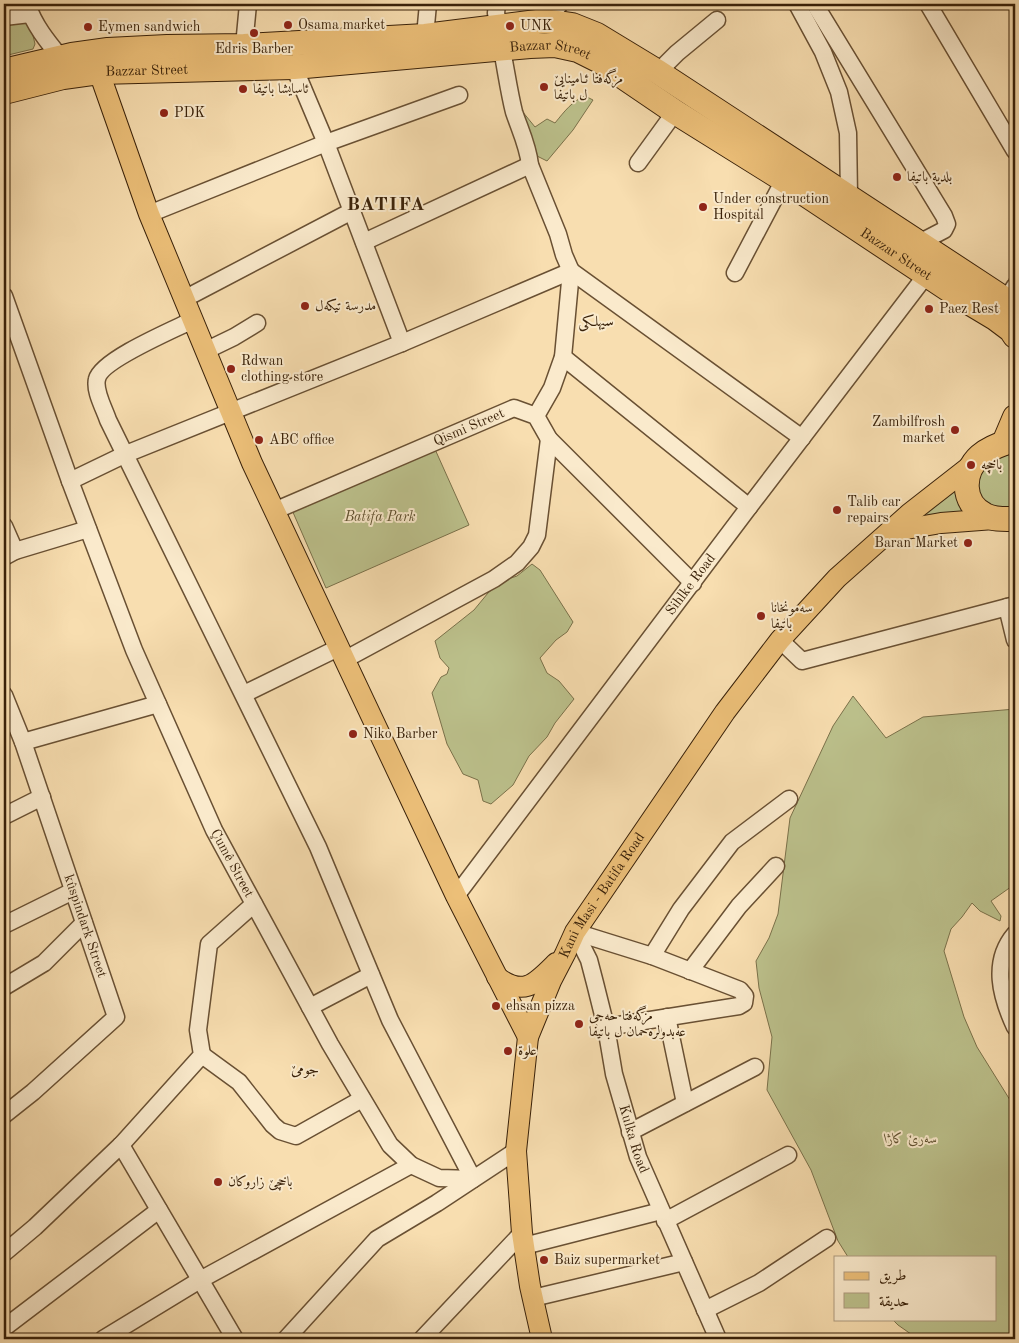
<svg xmlns="http://www.w3.org/2000/svg" width="1019" height="1343" font-family="'Old Standard TT',Amiri,serif">
<style>
.green{fill:#bcc18c;stroke:#7a714a}
.lines{fill:none;stroke-linecap:round;stroke-linejoin:round}
.minor-casing{stroke:#695033;stroke-width:19}
.major-casing{stroke:#392109;stroke-width:22}
.highway-casing{stroke:#392109;stroke-width:26}
.minor{stroke:#faeacc;stroke-width:16}
.major{stroke:#ecbf78;stroke-width:20}
.highway{stroke:#ecbf78;stroke-width:24}
.poi-dot{fill:#8f2418;stroke:#faeacc;stroke-width:2}
.labels{text-anchor:middle;dominant-baseline:central;stroke-width:4;stroke-linejoin:round;paint-order:stroke}
.poi-label{font-size:14px;fill:#392109;stroke:#faeacc;text-anchor:start}
.street-label{font-size:14px;fill:#392109;stroke:#faeacc}
.park-label{font-size:14px;font-style:italic;fill:#605130;stroke:#faeacc}
.neighbourhood-label{font-size:15px;fill:#392109;stroke:#faeacc}
.district-label{font-size:19px;font-weight:bold;letter-spacing:1px;fill:#392109;stroke:#faeacc}
</style>
<rect width="100%" height="100%" fill="#f8deb0"/>
<filter id="stains"><feTurbulence type="fractalNoise" baseFrequency=".004" numOctaves="4"/><feColorMatrix values="0 0 0 0 .2 0 0 0 0 .09 0 0 0 0 .02 0 0 0 .5 -.17"/></filter>
<radialGradient id="worn" r=".72"><stop offset=".6" stop-color="#630" stop-opacity="0"/><stop offset="1" stop-color="#630" stop-opacity=".3"/></radialGradient>
<!-- green -->
<g class="green">
<polygon points="20,20 31,27 35,44 33,49 4,56 4,23"/>
<path d="M585,96L593,100L573,130L547,161L537,156L527,130L522,111L535,127L547,119L555,123C564,112 572,101 585,96Z"/>
<polygon points="434,447 469,525 326,588 292,510"/>
<polygon points="1015,447 1015,514 982,504 974,479 986,462"/>
<polygon points="959,479 970,512 913,519"/>
<polygon points="532,564 540,570 573,622 567,632 556,640 540,658 547,673 559,681 574,699 555,723 547,737 529,756 513,785 491,804 483,801 478,780 463,774 447,744 432,693 441,677 447,674 449,668 440,658 435,641 474,610 488,593 502,581 517,576"/>
<polygon points="853,696 886,738 923,717 1015,709 1015,884 991,901 1001,916 1000,921 980,911 972,903 962,917 951,929 944,951 964,1017 977,1047 1015,1108 1015,1339 918,1339 898,1325 892,1319 995,1319 995,1257 848,1257 838,1241 811,1170 767,1090 772,1037 759,988 756,961 769,938 778,914 790,818 833,726"/>
</g>
<g class="lines">
<defs>
<g id="minor">
<path d="M27,4C34,25 47,41 61,58"/>
<polyline points="497,4 496,13 499,26"/>
<polyline points="797,4 823,52 839,92 848,133 849,196"/>
<polyline points="928,4 1015,151"/>
<polyline points="817,8 944,216 947,224 944,230 919,243"/>
<polyline points="4,17 30,14"/>
<polyline points="545,21 560,4"/>
<polyline points="425,36 428,4"/>
<polyline points="244,46 248,4"/>
<path d="M502,50C506,70 509,92 514,112C520,130 528,146 530,165L558,234L564,255L571,271L563,357L552,388L536,416"/>
<polyline points="294,67 326,143 402,343"/>
<polyline points="658,72 677,53 717,20"/>
<polyline points="638,163 675,112"/>
<polyline points="149,214 326,143 459,95"/>
<polyline points="364,242 530,165"/>
<polyline points="735,273 784,180"/>
<path id="s1" d="M4,296L70,481L134,650L214,830L330,1044L390,1145L411,1165L439,1178L473,1179"/>
<polyline points="184,299 352,211"/>
<polyline points="1006,300 1015,286"/>
<path d="M193,320C175,329 101,360 97,379C94,391 104,408 108,420L318,847L390,1020L473,1179"/>
<polyline points="205,351 234,337 257,323"/>
<polyline points="563,357 749,507"/>
<polyline points="70,481 126,454 402,343 571,271 802,438"/>
<path id="s2" d="M274,511L514,408L536,416L549,439L693,583"/>
<polyline points="4,526 15,551"/>
<polyline points="4,557 15,551 88,529"/>
<polyline points="1007,607 1015,640"/>
<polyline points="780,640 802,661 1015,605"/>
<polyline points="344,660 494,579 517,563 531,547 537,535 549,439"/>
<polyline points="244,694 338,648"/>
<path id="s3" d="M4,695L23,742L116,1017L33,1092L4,1115"/>
<polyline points="23,742 158,704"/>
<polyline points="4,816 42,797"/>
<path id="s4" d="M456,896L749,507L927,274"/>
<polyline points="4,925 73,891"/>
<path id="s5" d="M575,932L589,960L595,983L606,1027L614,1074L638,1157L718,1339"/>
<polyline points="575,932 652,956 740,990 745,996 744,1003 739,1006 606,1027"/>
<path d="M1015,934C991,962 1001,997 1015,1027"/>
<polyline points="652,956 681,909 732,842 789,799"/>
<polyline points="690,971 739,906 776,866"/>
<polyline points="4,987 44,963 84,923"/>
<polyline points="310,1007 371,975"/>
<polyline points="667,1017 685,1103"/>
<polyline points="202,1055 239,1082 273,1125 280,1131 296,1136 362,1099"/>
<polyline points="630,1132 755,1067"/>
<polyline points="121,1145 235,1339"/>
<polyline points="665,1221 788,1155"/>
<polyline points="524,1246 661,1211"/>
<polyline points="4,1253 35,1227 121,1145 202,1055 198,1030 209,944 254,904"/>
<polyline points="533,1298 684,1262"/>
<polyline points="705,1310 759,1283 827,1238"/>
<polyline points="4,1328 159,1210"/>
<polyline points="103,1339 200,1280 411,1165"/>
<polyline points="286,1339 377,1239 437,1203 516,1151"/>
<polyline points="422,1339 522,1233"/>
</g>
<g id="major">
<polyline points="99,72 149,214 252,463 456,896 528,1037"/>
<polyline points="889,532 941,523 994,519"/>
<path d="M497,977C524,997 535,984 556,963"/>
<path id="s6" d="M542,1339L530,1286L522,1233L516,1151L528,1037L551,981L565,954L575,932L725,712L780,640L837,578L909,514L973,464"/>
</g>
<g id="highway">
<polyline points="4,71 72,55 108,50 167,47 244,46 425,36 545,21 572,25 597,35 658,72 1006,300 1015,308"/>
<path id="s7" d="M4,92L63,77L99,72L294,67L530,46L555,45L578,50L600,61L675,112L784,180L960,297L995,318L1011,330L1015,336"/>
<path d="M1015,439C1003,444 990,447 980,456C962,472 961,503 985,515C994,520 1005,519 1015,519"/>
<polyline points="1004,443 1015,417"/>
</g>
</defs>
<!-- minor casing -->
<use href="#minor" class="minor-casing"/>
<!-- major casing -->
<use href="#major" class="major-casing"/>
<!-- highway casing -->
<use href="#highway" class="highway-casing"/>
<!-- minor -->
<use href="#minor" class="minor"/>
<!-- major -->
<use href="#major" class="major"/>
<!-- highway -->
<use href="#highway" class="highway"/>
</g>
<!-- markers -->
<g class="poi-dot">
<circle cx="288" cy="25" r="5"/>
<circle cx="510" cy="26" r="5"/>
<circle cx="88" cy="27" r="5"/>
<circle cx="254" cy="33" r="5"/>
<circle cx="544" cy="87" r="5"/>
<circle cx="243" cy="89" r="5"/>
<circle cx="164" cy="113" r="5"/>
<circle cx="897" cy="177" r="5"/>
<circle cx="703" cy="207" r="5"/>
<circle cx="305" cy="306" r="5"/>
<circle cx="929" cy="309" r="5"/>
<circle cx="231" cy="369" r="5"/>
<circle cx="955" cy="430" r="5"/>
<circle cx="259" cy="440" r="5"/>
<circle cx="971" cy="465" r="5"/>
<circle cx="837" cy="510" r="5"/>
<circle cx="968" cy="543" r="5"/>
<circle cx="761" cy="616" r="5"/>
<circle cx="353" cy="734" r="5"/>
<circle cx="496" cy="1006" r="5"/>
<circle cx="579" cy="1024" r="5"/>
<circle cx="508" cy="1051" r="5"/>
<circle cx="218" cy="1182" r="5"/>
<circle cx="544" cy="1260" r="5"/>
</g>
<g class="labels">
<!-- poi labels -->
<g class="poi-label">
<text x="298" y="25">Osama market</text>
<text x="520" y="26">UNK</text>
<text x="98" y="27">Eymen sandwich</text>
<text x="254" y="49" text-anchor="middle">Edris Barber</text>
<text x="554" y="79">مزگەفتا ئـامینایێ<tspan x="554" dy="16">ل باتیفا</tspan></text>
<text x="253" y="89">ئاسایشا باتیفا</text>
<text x="174" y="113">PDK</text>
<text x="907" y="177">بلدية باتيفا</text>
<text x="713" y="199">Under construction<tspan x="713" dy="16">Hospital</tspan></text>
<text x="315" y="306">مدرسة تيكه‌ل</text>
<text x="939" y="309">Paez Rest</text>
<text x="241" y="361">Rdwan<tspan x="241" dy="16">clothing store</tspan></text>
<text x="945" y="422" text-anchor="end">Zambilfrosh<tspan x="945" dy="16">market</tspan></text>
<text x="269" y="440">ABC office</text>
<text x="981" y="465">باخچە</text>
<text x="847" y="502">Talib car<tspan x="847" dy="16">repairs</tspan></text>
<text x="958" y="543" text-anchor="end">Baran Market</text>
<text x="771" y="608">سه‌مونخانا<tspan x="771" dy="16">باتيفا</tspan></text>
<text x="363" y="734">Niko Barber</text>
<text x="506" y="1006">ehsan pizza</text>
<text x="589" y="1016">مزگەفتا حەجی<tspan x="589" dy="16">عەبدولرەحمان ل باتیفا</tspan></text>
<text x="518" y="1051">علوة</text>
<text x="228" y="1182">باخچێ زاروکان</text>
<text x="554" y="1260">Baiz supermarket</text>
</g>
<!-- street labels -->
<g class="street-label">
<text stroke="none"><textPath href="#s7" startOffset="550">Bazzar Street</textPath></text>
<text stroke="none"><textPath href="#s7" startOffset="145">Bazzar Street</textPath></text>
<text stroke="none"><textPath href="#s7" startOffset="956">Bazzar Street</textPath></text>
<text stroke="none"><textPath href="#s2" startOffset="212">Qismi Street</textPath></text>
<text stroke="none"><textPath href="#s4" startOffset="390">Sihlke Road</textPath></text>
<text stroke="none"><textPath href="#s1" startOffset="612">Çumê Street</textPath></text>
<text stroke="none"><textPath href="#s6" startOffset="465">Kani Masi - Batifa Road</textPath></text>
<text stroke="none"><textPath href="#s3" startOffset="245">kûspindark Street</textPath></text>
<text stroke="none"><textPath href="#s5" startOffset="216">Kulka Road</textPath></text>
</g>
<!-- park labels -->
<g class="park-label">
<text x="380" y="517">Batifa Park</text>
<text x="911" y="1139">سەرێ کاژا</text>
</g>
<!-- neighbourhood labels -->
<g class="neighbourhood-label">
<text x="596" y="322">سيهلكى</text>
<text x="305" y="1070">جومێ</text>
</g>
<!-- district labels -->
<g class="district-label">
<text x="386" y="205">BATIFA</text>
</g>
</g>
<!-- margin -->
<rect width="1019" height="1343" fill="none" stroke="#f8deb0" stroke-width="20"/>
<rect x="5" y="5" width="1009" height="1333" fill="none" stroke="#392109" stroke-width="2.5"/>
<rect x="10" y="10" width="999" height="1323" fill="none" stroke="#392109"/>
<!-- legend -->
<rect x="834" y="1256" width="162" height="65" fill="#faeacc" stroke="#ad9a7e"/>
<rect x="844" y="1272" width="25" height="8" fill="#ecbf78" stroke="#ad9a7e"/>
<text x="879" y="1280" font-size="15" fill="#392109">طريق</text>
<rect x="844" y="1293" width="25" height="15" fill="#bcc18c" stroke="#ad9a7e"/>
<text x="879" y="1306" font-size="15" fill="#392109">حديقة</text>
<rect width="100%" height="100%" filter="url(#stains)"/>
<rect width="100%" height="100%" fill="url(#worn)"/>
</svg>
